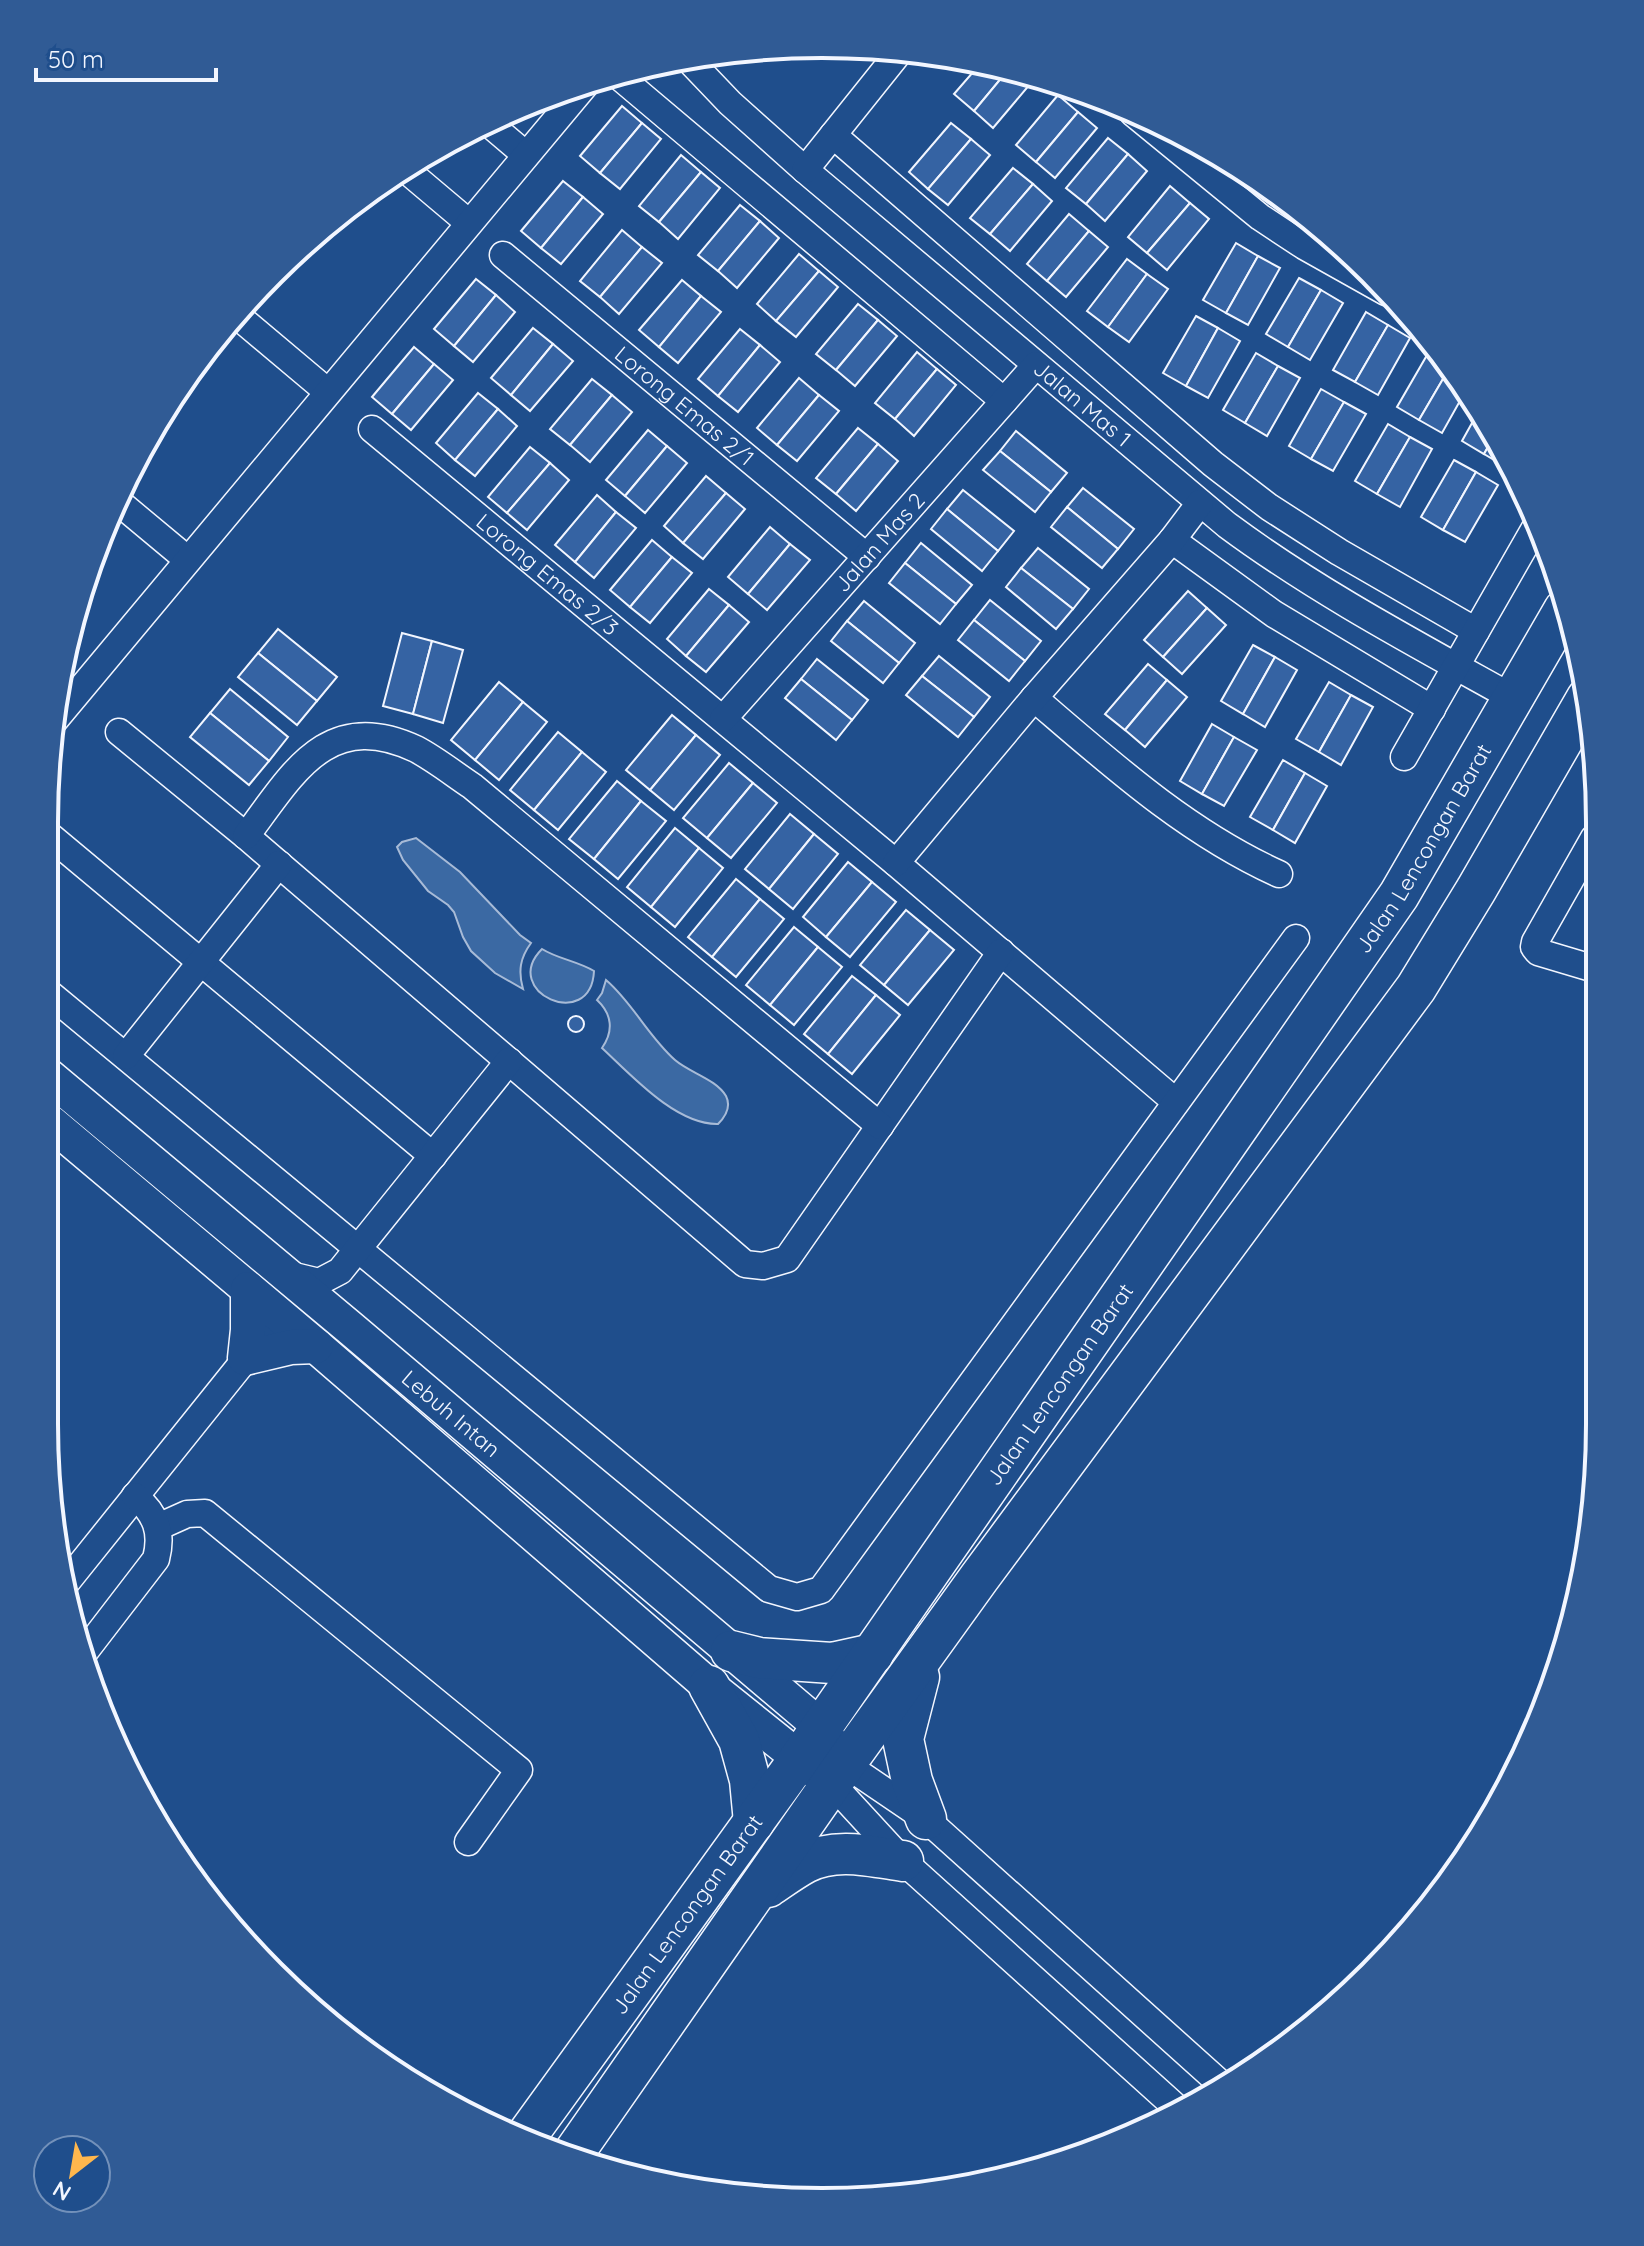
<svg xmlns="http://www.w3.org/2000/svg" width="1644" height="2246" font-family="Quicksand,sans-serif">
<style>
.water{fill:#3b69a3;stroke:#a8bbd7;stroke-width:2}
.building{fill:#3563a3;stroke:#f2f6ff;stroke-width:2}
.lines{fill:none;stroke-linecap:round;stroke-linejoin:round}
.minor-casing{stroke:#f2f6ff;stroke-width:29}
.major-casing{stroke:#f2f6ff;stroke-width:37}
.highway-casing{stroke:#f2f6ff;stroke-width:43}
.minor{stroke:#1f4e8c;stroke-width:26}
.major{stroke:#1f4e8c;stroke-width:34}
.highway{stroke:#1f4e8c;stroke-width:40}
.labels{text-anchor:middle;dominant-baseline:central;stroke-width:6;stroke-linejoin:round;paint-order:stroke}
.street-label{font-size:22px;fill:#f2f6ff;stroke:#1f4e8c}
.rim{fill:none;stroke:#f2f6ff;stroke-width:4}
</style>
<rect width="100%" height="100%" fill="#1f4e8c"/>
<!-- water -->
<g class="water">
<path d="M416,838L460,872L520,935L531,943C520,958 518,971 523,989L495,973L471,951L463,937L454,912L448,905L428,891L403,860L397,847L402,842Z"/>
<path d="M542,949C558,959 577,961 594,971C591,1033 499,992 542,949Z"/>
<path d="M606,980C632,1002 648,1036 675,1060C690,1073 716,1079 726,1096C731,1106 726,1116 718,1124C676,1125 631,1075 602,1048C614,1031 612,1014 597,1000L602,993Z"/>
</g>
<!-- building -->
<g class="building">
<polygon points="980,64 1008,70 974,111 954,94"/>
<polygon points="1008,70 1036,77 993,128 974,111"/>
<polygon points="1058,95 1078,112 1036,162 1016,145"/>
<polygon points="622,106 642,123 600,173 580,156"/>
<polygon points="1078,112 1097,128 1055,178 1036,162"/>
<polygon points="642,123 661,139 620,189 600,173"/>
<polygon points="951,123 971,139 928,189 909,172"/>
<polygon points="1108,138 1128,154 1086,204 1066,188"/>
<polygon points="971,139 990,155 948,205 928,189"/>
<polygon points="1128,154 1147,171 1105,221 1086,204"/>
<polygon points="681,155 701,172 659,222 639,206"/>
<polygon points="1013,168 1033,184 990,234 970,218"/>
<polygon points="701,172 720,188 678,239 659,222"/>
<polygon points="563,181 583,197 541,248 521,231"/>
<polygon points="1033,184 1052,201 1010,251 990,234"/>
<polygon points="1170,186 1190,203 1147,253 1128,237"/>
<polygon points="583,197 603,214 561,264 541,248"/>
<polygon points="1190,203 1209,219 1167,270 1147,253"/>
<polygon points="740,205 760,221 718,271 698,255"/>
<polygon points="1069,214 1089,231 1047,281 1027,264"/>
<polygon points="760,221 779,238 737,288 718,271"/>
<polygon points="622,230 642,247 600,297 580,281"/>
<polygon points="1089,231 1108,247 1066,297 1047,281"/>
<polygon points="1236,243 1258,256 1226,313 1203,300"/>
<polygon points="642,247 662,263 619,314 600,297"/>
<polygon points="799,254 819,271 776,321 757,304"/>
<polygon points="1258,256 1280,268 1248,325 1226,313"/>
<polygon points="1127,259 1147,274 1108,327 1087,311"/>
<polygon points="819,271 838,287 796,337 776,321"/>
<polygon points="1147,274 1168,289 1129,342 1108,327"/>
<polygon points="1299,278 1321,290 1288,347 1266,334"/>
<polygon points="476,279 496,295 454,346 434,329"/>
<polygon points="682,280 701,296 659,347 639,330"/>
<polygon points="1321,290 1343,303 1310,360 1288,347"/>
<polygon points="496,295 515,312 473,362 454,346"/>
<polygon points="701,296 721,312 678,363 659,347"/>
<polygon points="858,304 878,320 836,370 816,354"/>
<polygon points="1366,312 1388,325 1355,382 1333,370"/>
<polygon points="1196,316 1218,328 1186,386 1163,373"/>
<polygon points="878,320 897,336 855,386 836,370"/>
<polygon points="1388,325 1410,338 1378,395 1355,382"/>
<polygon points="533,328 553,344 511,395 491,378"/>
<polygon points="1218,328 1240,341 1208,398 1186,386"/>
<polygon points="740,329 760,345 718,396 698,379"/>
<polygon points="553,344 573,361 530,411 511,395"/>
<polygon points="760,345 780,362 738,412 718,396"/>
<polygon points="414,347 434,364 392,414 372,397"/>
<polygon points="1430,350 1445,359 1450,367 1419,420 1397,407"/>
<polygon points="917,352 937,369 895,419 875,403"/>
<polygon points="1256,353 1278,366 1245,423 1223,410"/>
<polygon points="434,364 453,380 411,430 392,414"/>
<polygon points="1278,366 1300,378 1267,436 1245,423"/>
<polygon points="1450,367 1465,392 1442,433 1419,420"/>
<polygon points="937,369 956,385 914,436 895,419"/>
<polygon points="799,378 819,395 777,445 757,428"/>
<polygon points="592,379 612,395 570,445 550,429"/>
<polygon points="1321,389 1344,402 1311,459 1289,446"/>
<polygon points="478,393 498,409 455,460 436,443"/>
<polygon points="612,395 632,412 590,462 570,445"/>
<polygon points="819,395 839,411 797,461 777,445"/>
<polygon points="1344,402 1366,414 1333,471 1311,459"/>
<polygon points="498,409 517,426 475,476 455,460"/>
<polygon points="1477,414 1492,440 1484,454 1462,441"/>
<polygon points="1388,424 1410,437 1377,494 1355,481"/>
<polygon points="858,428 878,444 836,494 816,478"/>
<polygon points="648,430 667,446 625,496 606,480"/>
<polygon points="1016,431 1067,473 1051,492 1000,451"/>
<polygon points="1410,437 1432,449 1400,507 1377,494"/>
<polygon points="1492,440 1507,465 1506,467 1484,454"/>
<polygon points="878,444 898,461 856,511 836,494"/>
<polygon points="667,446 687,463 645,513 625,496"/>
<polygon points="530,447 550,463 507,513 488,497"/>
<polygon points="1000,451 1051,492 1035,512 983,470"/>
<polygon points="1454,460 1476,472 1443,530 1421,517"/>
<polygon points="550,463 569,480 527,530 507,513"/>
<polygon points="1476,472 1498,485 1465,542 1443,530"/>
<polygon points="706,476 726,493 683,543 664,526"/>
<polygon points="1083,488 1134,529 1118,549 1067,507"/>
<polygon points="963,490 1014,531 998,551 947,509"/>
<polygon points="726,493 745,509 703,559 683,543"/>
<polygon points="597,495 616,512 575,562 555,545"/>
<polygon points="1067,507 1118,549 1102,568 1051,527"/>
<polygon points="947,509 998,551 982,571 931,529"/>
<polygon points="616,512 636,528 594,578 575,562"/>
<polygon points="770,527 790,544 748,594 728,577"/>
<polygon points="652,540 672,557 630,607 610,590"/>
<polygon points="921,543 972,585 956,604 905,563"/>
<polygon points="790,544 810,560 767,610 748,594"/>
<polygon points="1038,548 1089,589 1073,609 1021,568"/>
<polygon points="672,557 692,573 650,623 630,607"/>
<polygon points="905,563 956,604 940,624 889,583"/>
<polygon points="1021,568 1073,609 1056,629 1006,587"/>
<polygon points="709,589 729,605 686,656 667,639"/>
<polygon points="1188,591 1207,608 1163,657 1144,640"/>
<polygon points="990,600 1041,641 1025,661 974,620"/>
<polygon points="864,601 915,643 899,663 847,621"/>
<polygon points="729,605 749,622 706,672 686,656"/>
<polygon points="1207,608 1226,625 1182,674 1163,657"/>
<polygon points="974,620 1025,661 1009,681 958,640"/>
<polygon points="847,621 899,663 883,683 831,641"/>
<polygon points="278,629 337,677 317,701 258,653"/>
<polygon points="402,633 432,641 413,714 383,706"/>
<polygon points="432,641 463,650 443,723 413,714"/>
<polygon points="1253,645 1275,657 1243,714 1221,701"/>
<polygon points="258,653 317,701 297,725 238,677"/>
<polygon points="939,656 990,697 974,717 922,676"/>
<polygon points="1275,657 1297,670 1265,727 1243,714"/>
<polygon points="817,659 868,700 852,720 801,679"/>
<polygon points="1148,664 1167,680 1125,730 1105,714"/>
<polygon points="922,676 974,717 958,737 906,695"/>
<polygon points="801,679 852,720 836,740 785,698"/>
<polygon points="1167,680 1187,697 1145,747 1125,730"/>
<polygon points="499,682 523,702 475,760 451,740"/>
<polygon points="1329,682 1351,695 1319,752 1296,739"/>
<polygon points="230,689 288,737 269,761 210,713"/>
<polygon points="1351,695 1373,707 1341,765 1319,752"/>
<polygon points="523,702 547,722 499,780 475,760"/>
<polygon points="210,713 269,761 249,785 190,737"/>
<polygon points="672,715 696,735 650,790 626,770"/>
<polygon points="1212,724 1234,737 1202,794 1180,781"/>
<polygon points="558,732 582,752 534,810 510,790"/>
<polygon points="696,735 720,755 674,810 650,790"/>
<polygon points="1234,737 1257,750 1224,806 1202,794"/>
<polygon points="582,752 606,772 558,830 534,810"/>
<polygon points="1283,760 1305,773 1273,830 1250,817"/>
<polygon points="729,763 753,783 707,838 683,818"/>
<polygon points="1305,773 1327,786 1295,843 1273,830"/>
<polygon points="617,781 641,801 594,859 569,839"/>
<polygon points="753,783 777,803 731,858 707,838"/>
<polygon points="641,801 666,821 618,879 594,859"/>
<polygon points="790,814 814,834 769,889 745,869"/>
<polygon points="675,828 699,848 651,907 627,887"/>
<polygon points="814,834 838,854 793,909 769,889"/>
<polygon points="699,848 723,868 675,927 651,907"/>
<polygon points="848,862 872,882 826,937 803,917"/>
<polygon points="736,879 760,899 712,957 688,937"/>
<polygon points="872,882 896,902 850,957 826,937"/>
<polygon points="760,899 784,919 736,977 712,957"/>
<polygon points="906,910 930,930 884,985 860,965"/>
<polygon points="794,927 818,947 770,1005 746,985"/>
<polygon points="930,930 954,950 908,1005 884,985"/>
<polygon points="818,947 842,967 794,1025 770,1005"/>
<polygon points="852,976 876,995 828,1054 804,1034"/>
<polygon points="876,995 900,1015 852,1074 828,1054"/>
<circle cx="576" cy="1024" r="8"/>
</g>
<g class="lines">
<defs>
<g id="minor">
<path id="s1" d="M688,59L730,103L805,170L1227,525C1316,591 1416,644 1513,698"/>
<polyline points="615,73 1004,401"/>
<polyline points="1133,113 1260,217 1304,246 1386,292"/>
<polyline points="486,121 526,155"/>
<polyline points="833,135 1213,464 1269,507 1339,552 1476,631"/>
<polyline points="405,169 469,223"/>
<polyline points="805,170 901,50"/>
<path id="s2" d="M503,255L867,557"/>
<polyline points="234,313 328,392"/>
<path id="s3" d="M372,429L896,863L1176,1102"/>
<polyline points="116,500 188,560"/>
<polyline points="1172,540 1274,614 1432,709"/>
<path d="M1034,698C1110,763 1186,832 1279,874"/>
<path id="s4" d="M723,719L1036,365"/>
<polyline points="54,721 586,84"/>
<polyline points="119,732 246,836 745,1264 763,1266 787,1259 1001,952"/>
<polyline points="1404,757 1539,521"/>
<polyline points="45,832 433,1156"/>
<path d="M246,836C292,775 327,707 416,749C435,759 454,774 472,786L880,1126"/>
<polyline points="1594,838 1535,942 1534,947 1538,952 1595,969"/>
<polyline points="896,863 1034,698 1172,540 1200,503"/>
<polyline points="45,990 769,1589 797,1597 821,1590 1296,938"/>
<polyline points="126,1056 279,864"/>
<polyline points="286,1274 319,1282 340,1271 509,1061"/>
<polyline points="158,1527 187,1514 205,1513 519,1770 468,1842"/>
<polyline points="65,1584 280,1316"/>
<path d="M83,1654L156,1559C163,1532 156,1514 135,1496"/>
<polyline points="845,1764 926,1819 1221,2084"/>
<polyline points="832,1784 903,1861 1178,2109"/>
</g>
<g id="major">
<path id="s5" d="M45,1073L349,1327L821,1727L834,1748"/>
<polyline points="45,1118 316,1346 709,1686 819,1774"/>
<polyline points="248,1289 248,1330 245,1358 291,1347 316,1346"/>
</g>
<g id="highway">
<polyline points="731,1651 759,1658 832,1663 873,1654"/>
<polyline points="919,1677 903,1739 912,1781 926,1819"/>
<polyline points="709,1686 739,1740 750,1780 754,1822"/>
<path d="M768,1887C780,1879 792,1870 805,1863C835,1847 870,1856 903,1861"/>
<path id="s6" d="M525,2138L800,1758L1399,895L1564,610"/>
<polyline points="573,2154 845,1764 979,1578 1416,988 1476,890 1587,698"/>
</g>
</defs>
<!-- minor casing -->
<use href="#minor" class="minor-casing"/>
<!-- major casing -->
<use href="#major" class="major-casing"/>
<!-- highway casing -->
<use href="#highway" class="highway-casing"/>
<!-- minor -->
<use href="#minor" class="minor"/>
<!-- major -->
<use href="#major" class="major"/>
<!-- highway -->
<use href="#highway" class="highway"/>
</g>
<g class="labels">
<!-- street labels -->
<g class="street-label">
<text stroke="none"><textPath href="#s1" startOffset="524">Jalan Mas 1</textPath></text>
<text stroke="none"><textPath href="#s2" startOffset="236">Lorong Emas 2/1</textPath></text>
<text stroke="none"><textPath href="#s4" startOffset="236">Jalan Mas 2</textPath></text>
<text stroke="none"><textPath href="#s3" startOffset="228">Lorong Emas 2/3</textPath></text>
<text stroke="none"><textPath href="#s6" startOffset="1572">Jalan Lencongan Barat</textPath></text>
<text stroke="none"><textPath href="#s6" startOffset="924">Jalan Lencongan Barat</textPath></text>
<text stroke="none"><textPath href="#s5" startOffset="530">Lebuh Intan</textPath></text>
<text stroke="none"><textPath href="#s6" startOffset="276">Jalan Lencongan Barat</textPath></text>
</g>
</g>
<!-- crop -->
<path d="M0 0H1644V2246H0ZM822 58H822A764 764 0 0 1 1586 822V1424A764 764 0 0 1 822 2188H822A764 764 0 0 1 58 1424V822A764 764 0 0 1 822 58Z" fill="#305b95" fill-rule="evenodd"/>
<path class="rim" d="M822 58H822A764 764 0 0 1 1586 822V1424A764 764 0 0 1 822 2188H822A764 764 0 0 1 58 1424V822A764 764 0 0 1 822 58Z"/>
<!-- north arrow -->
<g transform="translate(72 2174) rotate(211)"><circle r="38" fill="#1f4e8c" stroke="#7391ba" stroke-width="2"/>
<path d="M0-6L14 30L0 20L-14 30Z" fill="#ffb74d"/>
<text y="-12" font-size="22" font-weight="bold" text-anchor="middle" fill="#f2f6ff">N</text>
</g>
<!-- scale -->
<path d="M36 68v12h180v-12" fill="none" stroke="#f2f6ff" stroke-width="4"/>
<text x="48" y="68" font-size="24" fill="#f2f6ff" stroke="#1f4e8c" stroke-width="6" paint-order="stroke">50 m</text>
</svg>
